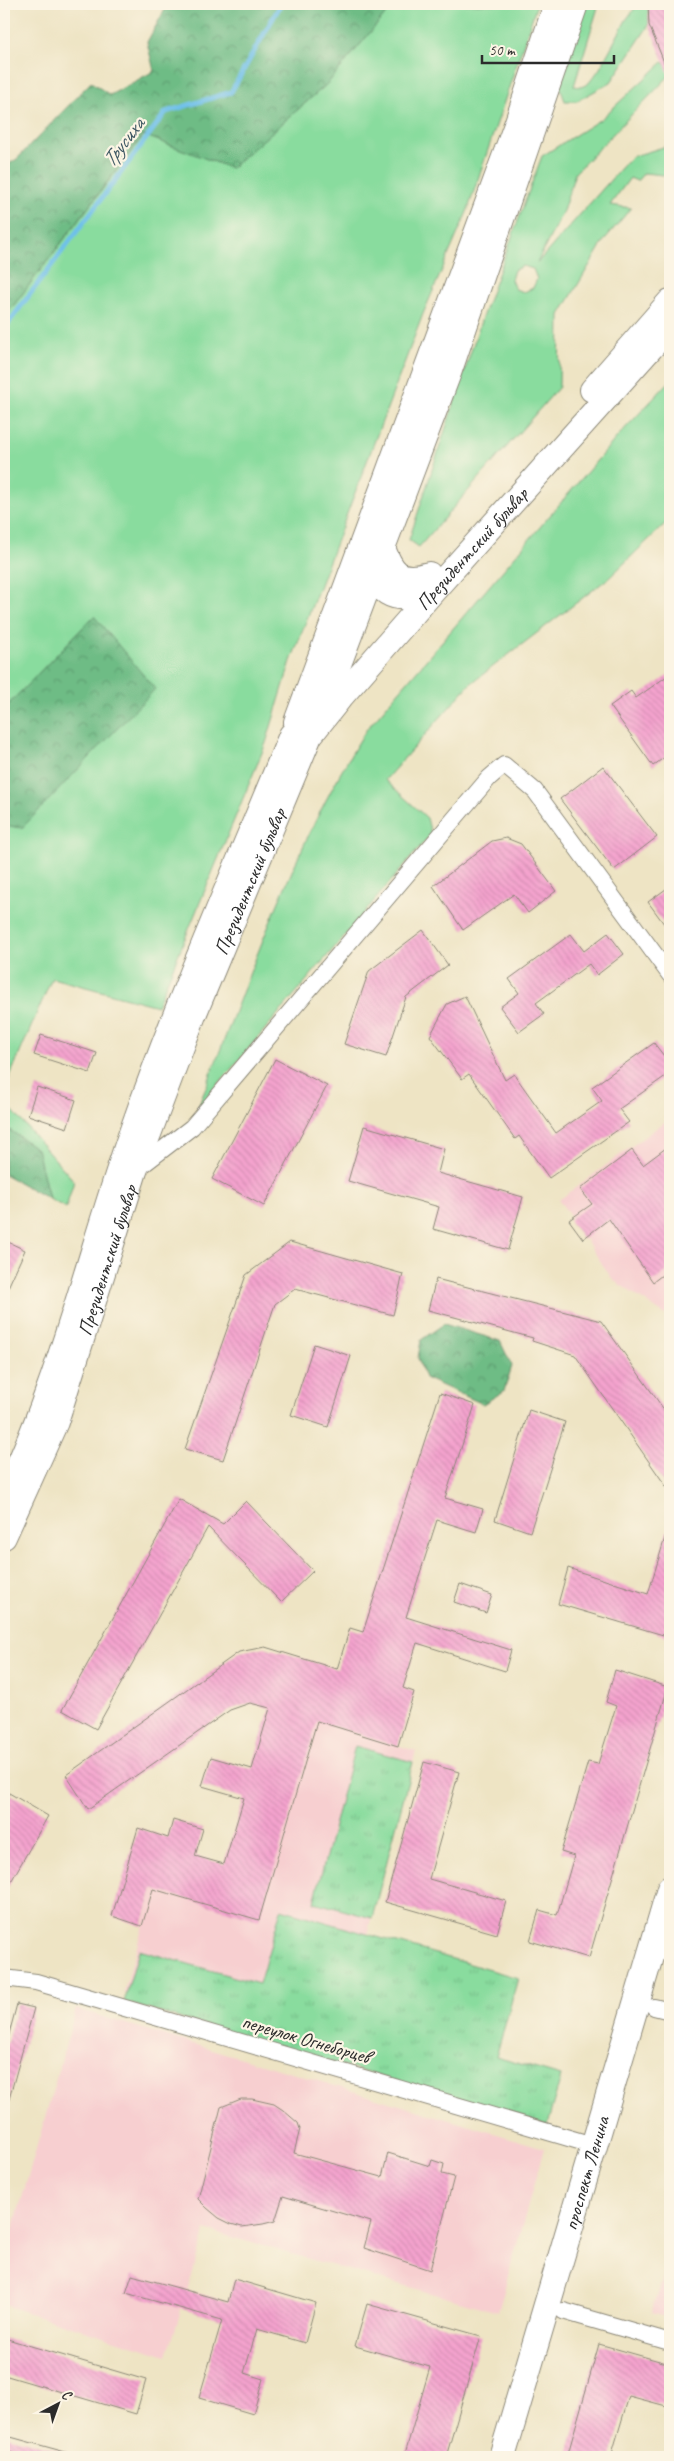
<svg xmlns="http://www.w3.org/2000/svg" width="674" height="2461" font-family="Caveat,sans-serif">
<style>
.built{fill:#f7cfd0}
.grass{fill:#89dc9e;stroke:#5a8464;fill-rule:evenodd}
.forest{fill:url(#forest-crowns);stroke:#4c7458}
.park{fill:url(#park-tufts);stroke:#5a8464}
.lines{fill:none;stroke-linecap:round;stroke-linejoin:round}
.stream{stroke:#6ec0ea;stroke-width:5}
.building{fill:url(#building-back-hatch)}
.minor-casing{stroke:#8c8878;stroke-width:18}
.secondary-casing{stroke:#8c8878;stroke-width:26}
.primary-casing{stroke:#8c8878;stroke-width:28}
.minor{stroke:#fff;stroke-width:16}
.secondary{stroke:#fff;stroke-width:24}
.primary{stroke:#fff;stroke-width:26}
.labels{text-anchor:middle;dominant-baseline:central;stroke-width:4.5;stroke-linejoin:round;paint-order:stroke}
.street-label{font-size:20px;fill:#2b2b2b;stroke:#fcf5e5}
.water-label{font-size:21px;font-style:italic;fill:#3f5864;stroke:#fcf5e5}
</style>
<defs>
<pattern id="forest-crowns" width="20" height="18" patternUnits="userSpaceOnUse" patternTransform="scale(1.25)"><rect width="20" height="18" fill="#6ebc85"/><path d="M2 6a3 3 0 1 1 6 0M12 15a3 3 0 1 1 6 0" fill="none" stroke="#5b996d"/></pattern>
<pattern id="park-tufts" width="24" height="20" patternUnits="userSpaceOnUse" patternTransform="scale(1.25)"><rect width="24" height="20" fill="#89dc9e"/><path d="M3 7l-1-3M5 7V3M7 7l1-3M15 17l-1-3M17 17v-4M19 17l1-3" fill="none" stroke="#76bd88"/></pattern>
<pattern id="building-back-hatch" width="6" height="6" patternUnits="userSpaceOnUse" patternTransform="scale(1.25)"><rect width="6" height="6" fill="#f4a3ce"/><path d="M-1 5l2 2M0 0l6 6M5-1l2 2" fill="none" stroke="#d18cb1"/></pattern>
</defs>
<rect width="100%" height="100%" fill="#fcf5e5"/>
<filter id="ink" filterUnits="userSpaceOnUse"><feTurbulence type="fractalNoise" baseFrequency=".02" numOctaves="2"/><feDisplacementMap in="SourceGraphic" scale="10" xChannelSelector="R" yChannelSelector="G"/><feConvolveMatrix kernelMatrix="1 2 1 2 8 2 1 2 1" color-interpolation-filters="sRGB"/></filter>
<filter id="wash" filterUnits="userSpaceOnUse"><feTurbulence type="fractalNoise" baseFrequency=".0096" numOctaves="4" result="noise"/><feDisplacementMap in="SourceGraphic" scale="20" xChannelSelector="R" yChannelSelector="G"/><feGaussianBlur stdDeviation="1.12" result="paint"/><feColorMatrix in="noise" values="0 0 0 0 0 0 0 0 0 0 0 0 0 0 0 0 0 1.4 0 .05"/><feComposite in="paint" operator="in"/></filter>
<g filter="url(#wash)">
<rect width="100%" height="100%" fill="#eee4c4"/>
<!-- built -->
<g class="built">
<polygon points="670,1118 670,1318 613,1280 559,1200"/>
<polygon points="300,1716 416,1751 335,2054 124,1992 173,1820 203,1829 195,1856 224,1864 244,1798 202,1786 211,1757 252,1769"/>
<polygon points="76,2009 544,2148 498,2312 206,2230 167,2356 4,2305 4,2261"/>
<polygon points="670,2256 670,2318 652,2313"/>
</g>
<!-- grass -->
<g class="grass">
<polygon points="394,4 537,4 467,212 423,314 291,661 266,743 157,1006 52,978 4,1090 4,825 22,828 94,616 4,709 4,318 144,135 231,168 327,84"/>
<polygon points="585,4 599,4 574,86 581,87 588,84 599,70 626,20 638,4 648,4 649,25 611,82 577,101 565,101 558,82"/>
<path d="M663,62L670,70V75L575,173L563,211L537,263L631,157L670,145V170L664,175L644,173L637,181L630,178L610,205L631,208L605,239L560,315L559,387L419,547L409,540L484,312L542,156L601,119ZM523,266L533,269L537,279L533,288L524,292L515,289L511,280L514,270Z"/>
<path d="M670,381V519L610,577L469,685L385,780L427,818L431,834L198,1108C248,980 293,846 366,730L618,436Z"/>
<polygon points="4,1101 74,1181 66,1208 49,1199 37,1149 4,1126"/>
</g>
<!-- forest -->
<g class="forest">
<polygon points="168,4 394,4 327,84 231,168 143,135 4,318 4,167 17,159 91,82 110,95 154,71 147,42"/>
<polygon points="94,616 155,689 22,828 4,825 4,709"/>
<polygon points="4,1126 37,1149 49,1199 4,1174"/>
<polygon points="444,1324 500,1341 512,1366 504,1391 483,1404 425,1378 418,1358 421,1340"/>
</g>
<!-- park -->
<g class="park">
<polygon points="355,1746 413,1762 372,1918 314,1902"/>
<polygon points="281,1909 518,1978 496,2057 561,2076 547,2125 124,2002 139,1950 259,1984"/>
</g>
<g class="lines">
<!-- stream -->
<polyline class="stream" points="4,329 166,112 231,92 281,4"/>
</g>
<g id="blocks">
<!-- building -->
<g class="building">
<polygon points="648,4 670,4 670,77 649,25"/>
<polygon points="670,674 670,753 653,766 610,706 631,691 636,698"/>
<polygon points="603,766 657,837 614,870 560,799"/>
<polygon points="506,838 521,844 556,891 528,913 514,894 463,930 433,886 492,841"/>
<polygon points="670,886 670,932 648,902"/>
<polygon points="423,930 448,965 406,997 386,1057 344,1044 369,971"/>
<polygon points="608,933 624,954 597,975 589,964 536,1003 544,1014 519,1032 500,1007 519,993 509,979 571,934 584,951"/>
<polygon points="465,996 505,1080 514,1074 556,1133 602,1101 592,1087 654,1043 664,1056 670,1052 670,1073 619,1109 629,1122 549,1178 519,1136 515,1139 469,1074 462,1079 430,1036 447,1004"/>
<polygon points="41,1035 97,1053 90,1073 34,1055"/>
<polygon points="275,1059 327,1086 264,1206 212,1179"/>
<polygon points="37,1087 76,1100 67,1128 28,1115"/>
<polygon points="364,1126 444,1149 438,1173 523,1197 508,1250 433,1229 439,1207 348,1181"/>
<polygon points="670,1145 670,1269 653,1282 609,1219 583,1239 569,1220 592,1204 580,1189 632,1150 643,1165"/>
<polygon points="4,1240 25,1250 4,1296"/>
<polygon points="290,1242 403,1274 393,1315 295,1289 275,1304 223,1460 185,1449 246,1275"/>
<polygon points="436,1279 601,1321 670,1418 670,1492 575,1355 532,1341 533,1338 428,1310"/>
<polygon points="314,1344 351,1356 328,1427 291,1415"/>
<polygon points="440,1393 475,1405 445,1498 483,1509 476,1532 437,1520 406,1617 511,1650 505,1671 417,1643 403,1688 414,1692 398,1746 317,1721 259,1920 153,1889 142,1926 112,1916 138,1828 168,1838 173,1820 203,1829 195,1856 224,1864 244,1798 202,1786 211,1757 252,1769 270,1708 250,1703 230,1710 88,1809 66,1775 239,1652 265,1647 337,1669 350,1628 363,1632"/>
<polygon points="529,1410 565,1422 530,1532 495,1520"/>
<polygon points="179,1499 223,1524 246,1501 313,1571 281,1602 208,1527 96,1729 62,1710"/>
<polygon points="667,1531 670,1532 670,1637 558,1604 568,1568 648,1594"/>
<polygon points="460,1584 492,1595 486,1613 454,1602"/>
<polygon points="615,1670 668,1687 589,1958 530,1941 539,1910 557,1915 574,1856 561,1852 588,1762 598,1764 616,1706 606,1702"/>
<polygon points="424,1762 459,1772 429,1879 506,1901 497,1934 385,1902"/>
<polygon points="4,1790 48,1816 4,1894"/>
<polygon points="17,2004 34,2008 8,2103 4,2102 4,2053"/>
<polygon points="241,2099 252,2099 274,2104 283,2110 298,2123 300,2129 294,2153 382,2177 388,2153 430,2166 432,2160 444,2164 442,2174 454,2177 430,2270 364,2248 371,2222 283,2196 275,2221 263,2224 242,2227 231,2224 219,2218 207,2208 198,2199 221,2107"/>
<polygon points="132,2275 228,2302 234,2279 316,2303 305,2343 257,2329 244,2373 263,2379 253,2414 199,2398 222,2320 126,2293"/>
<polygon points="367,2304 481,2336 446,2457 404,2457 430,2367 355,2346"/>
<polygon points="4,2338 146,2380 136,2414 4,2375"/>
<polygon points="599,2344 670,2364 670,2407 629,2396 611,2457 567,2457"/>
<polygon points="7,2436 69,2453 68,2457 29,2457 4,2451"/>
</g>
</g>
</g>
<g filter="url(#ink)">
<use href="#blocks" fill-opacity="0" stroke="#8c8878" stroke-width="1"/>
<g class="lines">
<defs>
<g id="minor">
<polyline points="136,1170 192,1127 489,778 504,765 535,791 670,975"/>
<polyline points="4,1978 36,1982 596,2146"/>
<polyline points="654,2007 670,2011"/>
<polyline points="563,2311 670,2342"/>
</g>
<g id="secondary">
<polyline points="592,390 670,301"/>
<path d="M383,548C393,574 400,582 429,574"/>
<path d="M369,565C380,603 405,603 436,588"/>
<polyline points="321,712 449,373 576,4"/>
<polyline points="296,722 517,122 556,4"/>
<path d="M4,1496C61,1379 89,1252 132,1130C179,996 237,866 291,735L315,707"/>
<path id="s1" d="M4,1537L56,1422L135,1171L194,1015L310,736L341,697L437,587L670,327"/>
</g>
<g id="primary">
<path id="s2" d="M502,2457L670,1889"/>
</g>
</defs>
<!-- minor casing -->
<use href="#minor" class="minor-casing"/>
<!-- secondary casing -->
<use href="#secondary" class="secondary-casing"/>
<!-- primary casing -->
<use href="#primary" class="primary-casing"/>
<!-- minor -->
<use href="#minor" class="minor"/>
<!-- secondary -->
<use href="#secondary" class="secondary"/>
<!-- primary -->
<use href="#primary" class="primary"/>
</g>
</g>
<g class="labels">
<!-- street labels -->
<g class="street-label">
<text stroke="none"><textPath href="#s1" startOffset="1106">Президентский бульвар</textPath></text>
<text stroke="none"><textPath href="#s1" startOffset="701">Президентский бульвар</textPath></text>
<text stroke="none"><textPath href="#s1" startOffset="296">Президентский бульвар</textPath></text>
<text transform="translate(306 2039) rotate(16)">переулок Огнеборцев</text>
<text stroke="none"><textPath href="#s2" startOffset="296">проспект Ленина</textPath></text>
</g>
<!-- water labels -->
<g class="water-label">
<text transform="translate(123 142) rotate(-53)">Трусиха</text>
</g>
</g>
<!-- margin -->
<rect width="674" height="2461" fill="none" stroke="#fcf5e5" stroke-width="20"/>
<!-- north arrow -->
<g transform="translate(58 2404) rotate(41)" stroke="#fcf5e5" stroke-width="4" paint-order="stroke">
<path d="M0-4L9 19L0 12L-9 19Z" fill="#2b2b2b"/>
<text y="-8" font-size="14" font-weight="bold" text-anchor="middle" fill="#2b2b2b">С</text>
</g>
<!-- scale -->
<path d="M482 55v8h132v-8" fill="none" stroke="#2b2b2b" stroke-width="2.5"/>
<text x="489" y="55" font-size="15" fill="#2b2b2b" stroke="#fcf5e5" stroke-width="4" paint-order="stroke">50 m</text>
</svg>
